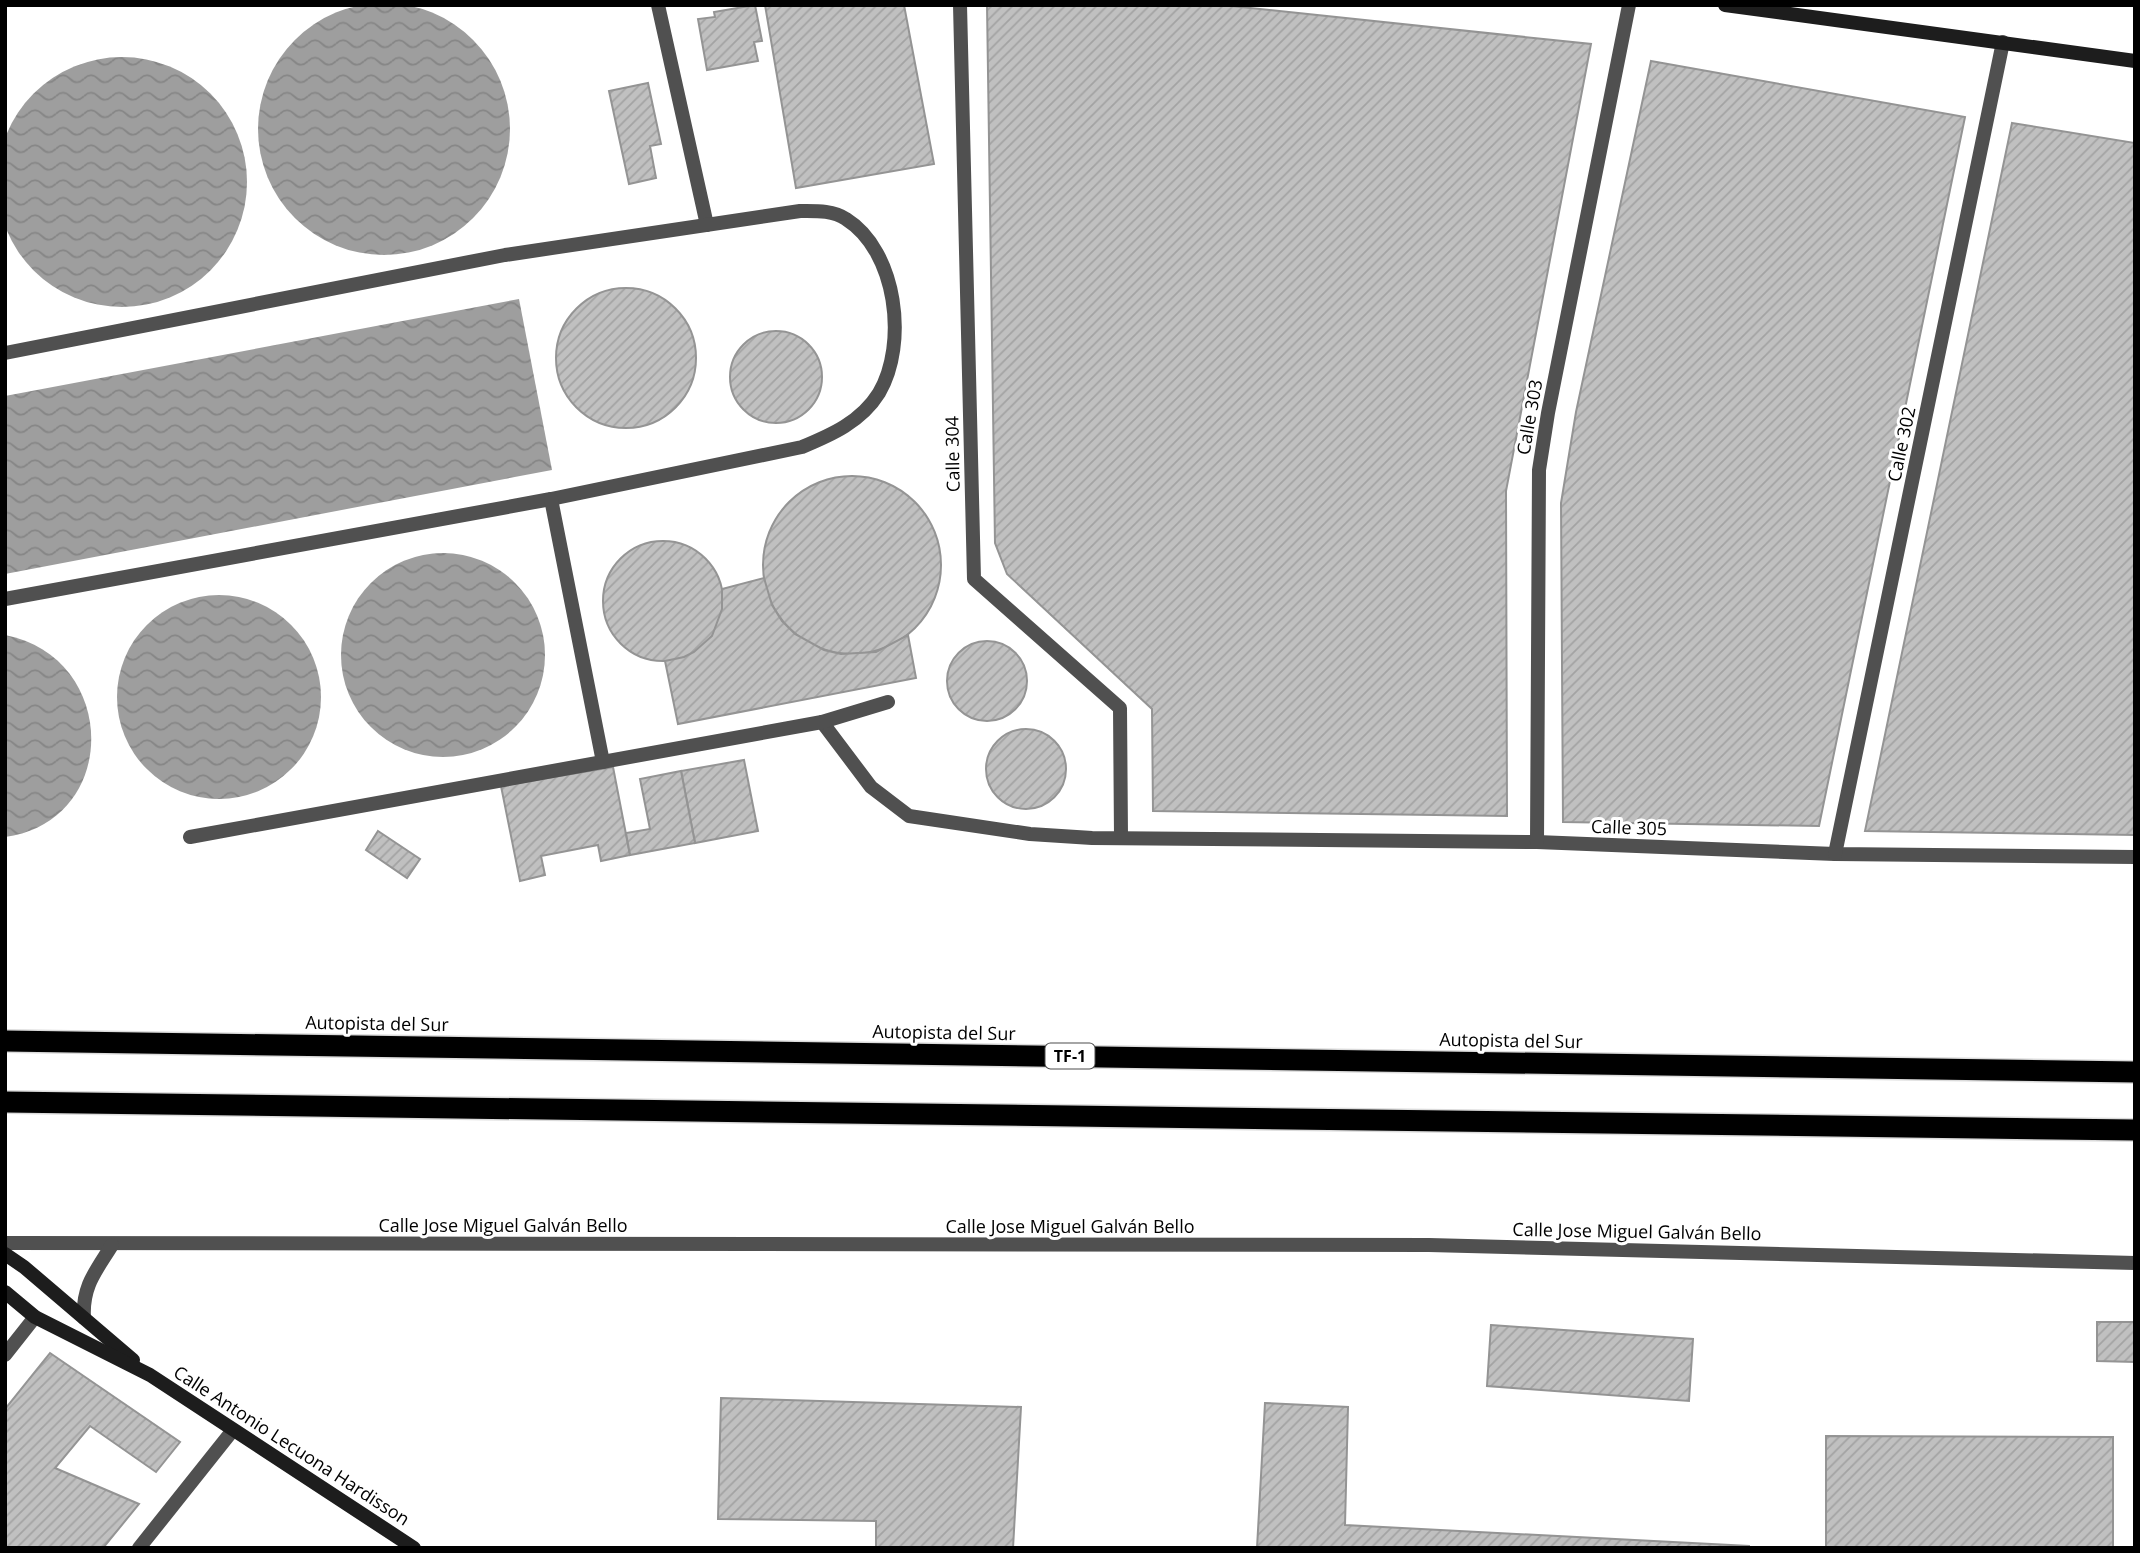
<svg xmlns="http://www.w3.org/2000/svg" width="2140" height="1553" font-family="'Open Sans',sans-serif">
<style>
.water{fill:url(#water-waves)}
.building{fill:url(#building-hatch);stroke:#949494;stroke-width:2}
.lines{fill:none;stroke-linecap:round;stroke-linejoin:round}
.highway-casing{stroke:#dbdbdb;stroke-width:24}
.lane{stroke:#505050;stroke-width:14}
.street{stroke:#505050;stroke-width:14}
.secondary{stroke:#1d1d1d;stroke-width:14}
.highway{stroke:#000;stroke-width:21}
.labels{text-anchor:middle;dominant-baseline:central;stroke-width:6;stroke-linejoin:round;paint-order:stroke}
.shield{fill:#fff;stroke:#4c4c4c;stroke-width:2}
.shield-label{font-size:16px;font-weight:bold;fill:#000}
.street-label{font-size:18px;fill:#000;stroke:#fff}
</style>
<defs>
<pattern id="water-waves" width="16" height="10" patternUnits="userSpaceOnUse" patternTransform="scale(1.75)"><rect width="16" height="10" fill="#9e9e9e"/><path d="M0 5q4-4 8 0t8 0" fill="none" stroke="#868686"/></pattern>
<pattern id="building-hatch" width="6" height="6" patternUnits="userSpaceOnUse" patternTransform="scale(1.75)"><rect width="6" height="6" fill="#c0c0c0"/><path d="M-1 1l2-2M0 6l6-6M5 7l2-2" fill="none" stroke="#a3a3a3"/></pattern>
</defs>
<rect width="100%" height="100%" fill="#fff"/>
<!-- water -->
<g class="water">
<circle cx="384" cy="129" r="126"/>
<circle cx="122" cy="182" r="125"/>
<polygon points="519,299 552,470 5,574 5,396"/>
<circle cx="443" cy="655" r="102"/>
<circle cx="219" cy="697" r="102"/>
<path d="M5,635C119,657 121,821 5,837Z"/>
</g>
<!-- building -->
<g class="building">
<polygon points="755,5 762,41 754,42 758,61 707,70 698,19 715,17 714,12"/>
<polygon points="765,5 904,5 934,164 796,188"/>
<polygon points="987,5 1222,5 1591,44 1506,491 1507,816 1153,811 1152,709 1007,574 995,543"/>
<polygon points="1651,61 1965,117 1819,826 1563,822 1561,503 1576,412"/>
<polygon points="648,83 661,144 650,146 656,178 629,184 609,91"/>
<polygon points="2012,123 2135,143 2135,835 1865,831"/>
<circle cx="626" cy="358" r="70"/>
<circle cx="776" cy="377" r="46"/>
<circle cx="852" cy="565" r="89"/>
<circle cx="663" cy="601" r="60"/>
<polygon points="764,578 772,605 782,621 795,634 824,650 841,654 876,652 908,635 916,678 678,724 665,661 684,657 694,652 712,636 722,609 722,589"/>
<circle cx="987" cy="681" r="40"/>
<circle cx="1026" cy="769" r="40"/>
<polygon points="744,760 758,831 695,843 681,771"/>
<polygon points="613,767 630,855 601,861 598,845 541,856 545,875 520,881 501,786"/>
<polygon points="681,771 695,843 630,855 626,833 650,829 640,779"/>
<polygon points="378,831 420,859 407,878 366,850"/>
<polygon points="2097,1322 2135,1322 2135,1362 2097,1361"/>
<polygon points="1491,1325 1693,1339 1689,1401 1487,1386"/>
<polygon points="50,1353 180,1442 156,1472 90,1426 55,1468 139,1504 103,1548 5,1548 5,1409"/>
<polygon points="721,1398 1021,1407 1013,1548 876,1548 876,1521 718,1519"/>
<polygon points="1265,1403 1348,1407 1345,1525 1749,1546 1749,1548 1257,1548"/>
<polygon points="1826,1436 2113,1437 2113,1548 1826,1548"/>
</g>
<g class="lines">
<defs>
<g id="highway">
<polyline points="5,1041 2135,1072"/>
<polyline points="5,1102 2135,1130"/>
</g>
</defs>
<!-- highway casing -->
<use href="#highway" class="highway-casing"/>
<!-- lane -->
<g class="lane">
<polyline points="658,5 707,225"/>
<polyline points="960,5 974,579 1120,708 1121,837"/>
<path d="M5,353L505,255L800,211C815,211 833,210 846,219C897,251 908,344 879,393C861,422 831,435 802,447L551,499L5,599"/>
<polyline points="551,499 603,762"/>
<polyline points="822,722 871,787 909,816 1030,834 1092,838 1537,842 1835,854 2135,857"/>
<polyline points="190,837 822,722 888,702"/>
<polyline points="1537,842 1539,470 1548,413 1629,5"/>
<polyline points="1835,854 2003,42"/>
</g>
<!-- street -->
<g class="street">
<polyline points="5,1243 1429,1245 2135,1263"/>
<path d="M84,1318C82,1286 96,1271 112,1245"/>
<polyline points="5,1355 35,1317"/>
<polyline points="139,1548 233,1430"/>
</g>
<!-- secondary -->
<g class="secondary">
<polyline points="1725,5 2135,61"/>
<polyline points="5,1254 24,1267 133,1360"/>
<polyline points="5,1292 35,1317 150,1375 414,1548"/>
</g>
<!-- highway -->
<use href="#highway" class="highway"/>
</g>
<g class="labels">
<!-- shield labels -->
<rect class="shield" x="1045.5" y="1043.5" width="49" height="25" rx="5"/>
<g class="shield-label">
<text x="1070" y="1056">TF-1</text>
</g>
<!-- street labels -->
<g class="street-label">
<text transform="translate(1529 417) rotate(-80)">Calle 303</text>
<text transform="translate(1901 444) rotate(-78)">Calle 302</text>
<text transform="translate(952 454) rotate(-91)">Calle 304</text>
<text transform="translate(1629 827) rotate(2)">Calle 305</text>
<text transform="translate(377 1023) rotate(1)">Autopista del Sur</text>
<text transform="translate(944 1032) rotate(1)">Autopista del Sur</text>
<text transform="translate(1511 1040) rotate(1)">Autopista del Sur</text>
<text x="503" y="1225">Calle Jose Miguel Galván Bello</text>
<text x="1070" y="1226">Calle Jose Miguel Galván Bello</text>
<text transform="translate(1637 1231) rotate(1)">Calle Jose Miguel Galván Bello</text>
<text transform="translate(292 1445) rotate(33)">Calle Antonio Lecuona Hardisson</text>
</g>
</g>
<!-- border -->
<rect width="2140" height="1553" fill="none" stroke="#000000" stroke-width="14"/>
</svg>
